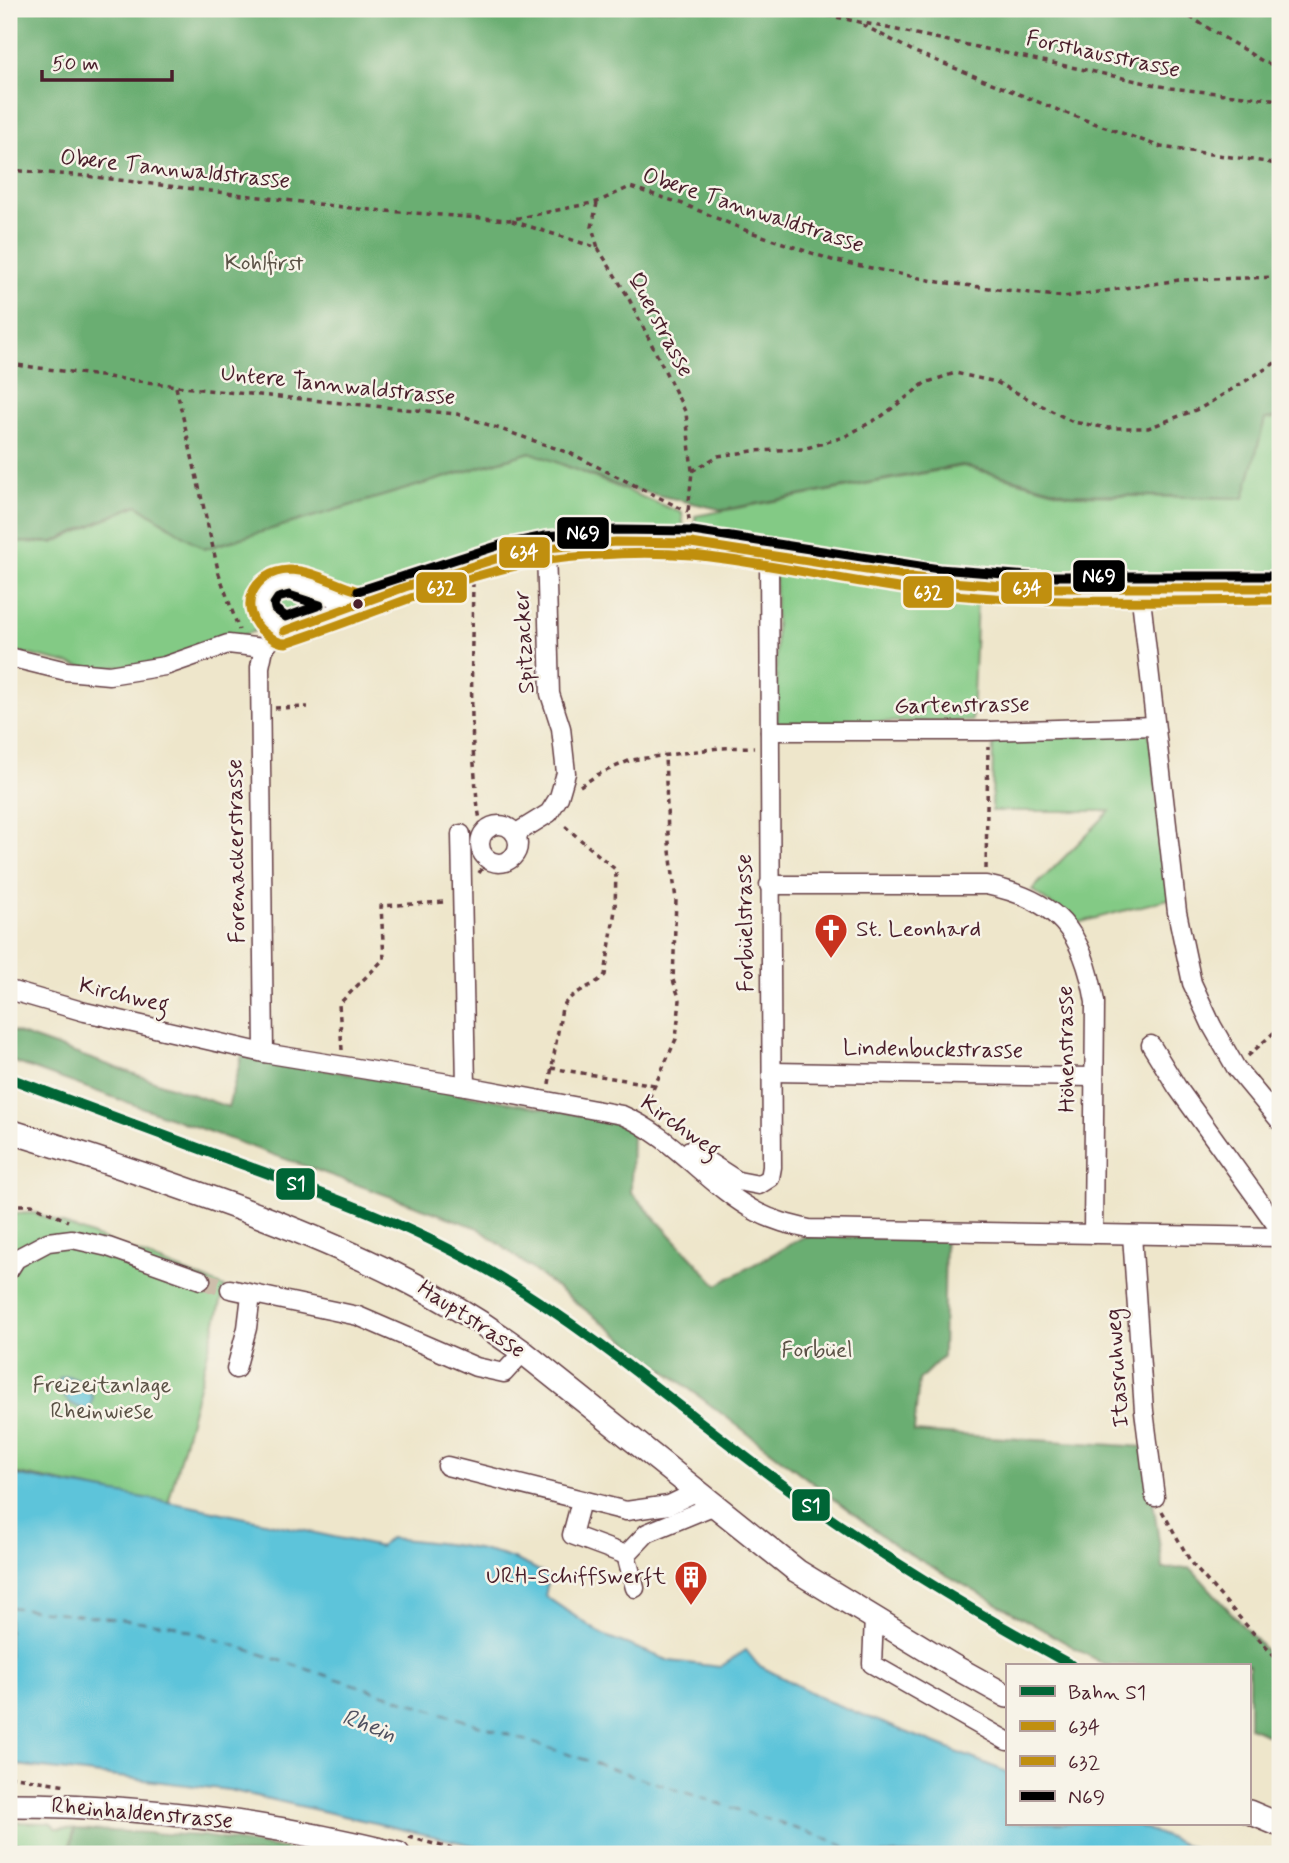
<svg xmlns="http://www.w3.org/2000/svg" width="1289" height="1863" font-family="Mynerve,sans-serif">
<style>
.green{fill:#83ca85;stroke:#667458;stroke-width:2}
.forest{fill:#6aae72;stroke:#5a664e;stroke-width:2}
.water{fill:#5dc4da;stroke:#547282;stroke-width:2}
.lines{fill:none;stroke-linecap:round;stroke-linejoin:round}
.ferry{stroke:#505160;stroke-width:2;stroke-dasharray:9 7;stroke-linecap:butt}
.minor-tunnel{stroke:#cdbeab;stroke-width:18;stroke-dasharray:18 9;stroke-linecap:butt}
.minor-casing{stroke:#633d43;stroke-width:21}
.major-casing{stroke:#633d43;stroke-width:26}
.path{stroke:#633d43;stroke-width:3.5;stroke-dasharray:5 5;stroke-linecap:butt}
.minor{stroke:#fff;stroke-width:18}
.major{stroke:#fff;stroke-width:23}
.bus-1-casing{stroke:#f7f3e8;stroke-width:14}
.bus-2-casing{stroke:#f7f3e8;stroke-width:14}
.bus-3-casing{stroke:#f7f3e8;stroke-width:14}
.bus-1{stroke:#c08f0f;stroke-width:9}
.bus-2{stroke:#c08f0f;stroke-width:9}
.bus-3{stroke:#000;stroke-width:9}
.rail-1-casing{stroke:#f7f3e8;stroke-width:16}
.rail-1{stroke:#006536;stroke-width:10}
.bus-dot{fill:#4a1f2b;stroke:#f7f3e8;stroke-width:2.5}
.labels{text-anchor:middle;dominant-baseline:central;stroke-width:5;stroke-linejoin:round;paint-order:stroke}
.street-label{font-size:23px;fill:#4a1f2b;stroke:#f7f3e8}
.park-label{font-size:23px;fill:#5b5246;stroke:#f7f3e8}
.poi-label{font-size:23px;fill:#4a1f2b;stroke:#f7f3e8;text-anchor:start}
.water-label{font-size:24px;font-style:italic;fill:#505160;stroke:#f7f3e8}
.line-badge{stroke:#f7f3e8;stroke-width:2.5}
.badge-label{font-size:19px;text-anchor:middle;font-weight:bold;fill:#fff}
</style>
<rect width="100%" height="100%" fill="#f7f3e8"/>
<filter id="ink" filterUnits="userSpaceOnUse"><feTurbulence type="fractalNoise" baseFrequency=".0143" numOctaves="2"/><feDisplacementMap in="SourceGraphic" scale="14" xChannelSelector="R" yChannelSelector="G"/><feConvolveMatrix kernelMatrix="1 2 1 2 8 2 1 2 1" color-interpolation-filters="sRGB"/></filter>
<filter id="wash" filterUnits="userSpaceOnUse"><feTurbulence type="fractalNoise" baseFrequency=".00686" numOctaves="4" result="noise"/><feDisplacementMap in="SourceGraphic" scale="28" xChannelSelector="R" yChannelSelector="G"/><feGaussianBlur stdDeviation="1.57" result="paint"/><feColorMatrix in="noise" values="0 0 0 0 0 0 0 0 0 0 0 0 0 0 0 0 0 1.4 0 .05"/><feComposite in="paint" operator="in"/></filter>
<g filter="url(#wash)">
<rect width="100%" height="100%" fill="#eee6cb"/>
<!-- green -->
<g class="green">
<polygon points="1280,418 1280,579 1084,583 943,576 798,551 696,530 695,516 963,466 1069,495 1243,498 1265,419"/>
<polygon points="531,452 682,513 684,530 522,543 158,663 92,669 9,650 9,542 53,543 137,505 205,549"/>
<polygon points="775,565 977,598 972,721 777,723"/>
<polygon points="1149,732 1172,898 1074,924 1057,909 1032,890 1110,811 992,811 993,740"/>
<polygon points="35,1213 225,1287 168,1504 9,1472 9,1214"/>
<polygon points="9,1822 50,1823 56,1828 74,1829 68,1854 9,1843"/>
</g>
<!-- forest -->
<g class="forest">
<polygon points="9,9 1280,9 1280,417 1265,419 1244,498 1070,494 962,465 723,510 622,487 530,452 204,549 137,505 53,542 9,542"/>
<polygon points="9,1030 228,1107 242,1055 632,1124 631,1192 717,1285 805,1236 945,1239 943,1356 919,1380 914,1432 1145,1447 1163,1569 1191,1568 1280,1667 1280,1740 1249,1727 1249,1665 1105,1665 897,1547 478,1228 9,1060"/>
<polygon points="75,1829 203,1836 314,1854 69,1854"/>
</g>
<!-- water -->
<g class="water">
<path d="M68,1376L81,1381L93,1397L89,1410C71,1407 59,1397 59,1378Z"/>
<path d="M9,1474L190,1506L380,1547L389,1538C441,1543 505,1547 549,1577L545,1596L603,1635L670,1661L720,1667L746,1650L758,1665L825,1700L1007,1772V1823H1132L1208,1854H512L229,1790L9,1764Z"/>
</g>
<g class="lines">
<!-- ferry -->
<polyline class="ferry" points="9,1607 172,1625 834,1841 860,1854"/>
</g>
</g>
<g filter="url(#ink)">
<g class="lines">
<!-- minor-tunnel -->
<polyline class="minor-tunnel" points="201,1280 230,1289"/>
<defs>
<g id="minor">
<polyline points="1140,590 1177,912 1192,983 1212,1026 1236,1068 1280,1121"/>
<path d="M284,631C269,622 257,614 264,595C284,571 308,587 330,596C339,600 349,601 358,604"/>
<polyline points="264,648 260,667 264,1053"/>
<polyline points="9,657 66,671 109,675 165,666 228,644 264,648 273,638 284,631 405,587 502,557 546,548 616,542 691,543 938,581 1029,588 1280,588"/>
<polyline points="770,731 988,731 1155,726"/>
<circle cx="499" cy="844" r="19"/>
<polyline points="461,834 466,1086"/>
<polyline points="515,834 549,813 559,797 566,773 561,728 550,694 546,548"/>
<path d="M769,885H986C1058,900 1083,931 1095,1002L1093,1234"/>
<path d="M9,990L85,1012L264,1053L466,1086L622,1115C674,1137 708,1186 757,1212C774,1221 791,1225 809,1229L1280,1237"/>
<polyline points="1151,1045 1177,1087 1280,1230"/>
<polyline points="772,1072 1093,1077"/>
<polyline points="690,1150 738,1181 759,1185 770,1178 772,1167 769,555"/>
<polyline points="1132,1235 1144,1411 1155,1497"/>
<polyline points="9,1270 16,1259 48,1242 72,1239 108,1247 201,1280"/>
<polyline points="230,1289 358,1316 476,1367 504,1373 523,1352"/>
<polyline points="236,1369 247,1328 251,1295"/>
<polyline points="447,1466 626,1511 669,1505 698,1491"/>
<polyline points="581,1501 572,1535 626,1555"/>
<polyline points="635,1588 626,1555 647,1533 715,1505"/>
<polyline points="874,1618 872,1664 1007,1741"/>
</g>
<g id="major">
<path d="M9,1131C93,1157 177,1185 260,1216C353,1252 442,1292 523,1352L797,1571L953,1666L1007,1696"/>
<path d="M9,1805C140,1805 271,1823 398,1854"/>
<polyline points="1249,1812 1280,1825"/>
</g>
</defs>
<!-- minor casing -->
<use href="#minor" class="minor-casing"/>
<!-- major casing -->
<use href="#major" class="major-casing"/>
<!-- path -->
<g class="path">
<polyline points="798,9 1170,88 1280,100"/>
<polyline points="1183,9 1190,17 1264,62 1280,67"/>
<polyline points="863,25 915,52 1063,112 1161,147 1267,162 1280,166"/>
<polyline points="9,170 86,176 359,209 509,220 597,202 630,187 683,204 745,230 832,260 939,282 1064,297 1179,280 1280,277"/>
<polyline points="597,203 592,227 598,248"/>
<polyline points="512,221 598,248 627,295 686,413 692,471 688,512 690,527"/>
<polyline points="9,364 207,390 457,414 572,454 688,512"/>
<polyline points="176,387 219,574 239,630"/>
<polyline points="692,471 718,456 753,451 803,449 844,437 882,416 925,383 955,373 996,382 1073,422 1108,428 1148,428 1201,408 1280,360"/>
<path d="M473,582C472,643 470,703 474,764C476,788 477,811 483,833H477"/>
<polyline points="275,708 308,707"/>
<polyline points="580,786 599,774 631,760 719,748 754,747"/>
<polyline points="986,869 988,747"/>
<polyline points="479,873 488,859"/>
<polyline points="342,1050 339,1004 384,959 381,906 445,902"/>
<polyline points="1248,1056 1280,1027"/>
<polyline points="551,1068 655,1085"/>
<path d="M549,1084L562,1008C572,990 591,989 605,975L615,910L616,870L561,823"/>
<polyline points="645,1107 676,1039 680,1000 673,980 676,900 668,834 665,755"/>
<polyline points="9,1205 32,1205 68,1221"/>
<polyline points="1162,1511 1192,1564 1280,1663"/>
<polyline points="9,1776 66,1785"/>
<polyline points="409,1837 470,1854"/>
<polyline points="9,1847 35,1854"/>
</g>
<!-- minor -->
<use href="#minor" class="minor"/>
<!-- major -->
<use href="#major" class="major"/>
<defs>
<polyline id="bus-1" points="284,631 405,587 502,557 546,548 616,542 691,543 938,581 1029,588 1280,588"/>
<path id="bus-2" d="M358,591C336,585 313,570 289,570C252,571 235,611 266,634C273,639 278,643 286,643C371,616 459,573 548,560C594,554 644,551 691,555C773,563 854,584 936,593C1050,606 1166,600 1280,600"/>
<g id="bus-3">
<polyline points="358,591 500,545 545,536 616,530 693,531 939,569 1029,576 1280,576"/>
<polygon points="289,595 320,605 286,617 275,609 274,604 278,598"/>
</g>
</defs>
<!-- bus-1 casing -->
<use href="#bus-1" class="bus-1-casing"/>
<!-- bus-2 casing -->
<use href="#bus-2" class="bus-2-casing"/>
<!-- bus-3 casing -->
<use href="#bus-3" class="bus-3-casing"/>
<!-- bus-1 -->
<use href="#bus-1" class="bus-1"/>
<!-- bus-2 -->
<use href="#bus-2" class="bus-2"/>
<!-- bus-3 -->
<use href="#bus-3" class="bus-3"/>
<defs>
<path id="rail-1" d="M9,1078C80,1105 151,1131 222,1157C316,1191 411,1224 498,1276C597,1335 683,1411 775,1479C869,1549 968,1609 1071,1665"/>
</defs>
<!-- rail-1 casing -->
<use href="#rail-1" class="rail-1-casing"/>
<!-- rail-1 -->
<use href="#rail-1" class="rail-1"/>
</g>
</g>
<!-- icons -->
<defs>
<symbol id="church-pin" viewBox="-11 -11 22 30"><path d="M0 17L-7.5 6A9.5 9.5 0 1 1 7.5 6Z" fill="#c8321e" stroke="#f7f3e8"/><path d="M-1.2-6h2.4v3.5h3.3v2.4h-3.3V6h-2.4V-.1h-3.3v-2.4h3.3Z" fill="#fff"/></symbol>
<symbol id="building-pin" viewBox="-11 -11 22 30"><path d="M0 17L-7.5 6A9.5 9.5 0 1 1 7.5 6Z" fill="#c8321e" stroke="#f7f3e8"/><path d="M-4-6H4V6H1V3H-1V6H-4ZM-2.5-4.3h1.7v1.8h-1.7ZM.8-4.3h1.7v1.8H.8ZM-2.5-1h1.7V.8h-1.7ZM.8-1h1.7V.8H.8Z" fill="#fff"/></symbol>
</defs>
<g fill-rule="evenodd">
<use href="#church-pin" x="812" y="911" width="38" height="52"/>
<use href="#building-pin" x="672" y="1558" width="38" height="52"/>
</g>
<!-- markers -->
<circle class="bus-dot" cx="358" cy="604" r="6"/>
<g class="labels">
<!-- street labels -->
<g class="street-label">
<text transform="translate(1103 55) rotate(12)">Forsthausstrasse</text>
<text transform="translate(175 170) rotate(6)">Obere Tannwaldstrasse</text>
<text transform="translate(753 211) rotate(18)">Obere Tannwaldstrasse</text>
<text transform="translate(660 325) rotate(62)">Querstrasse</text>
<text transform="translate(338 386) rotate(6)">Untere Tannwaldstrasse</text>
<text transform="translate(525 642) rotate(-93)">Spitzacker</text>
<text transform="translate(962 706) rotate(-1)">Gartenstrasse</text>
<text transform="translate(237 851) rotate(-91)">Forenackerstrasse</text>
<text transform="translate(746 923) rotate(-91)">Forbüelstrasse</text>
<text transform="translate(124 996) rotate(13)">Kirchweg</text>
<text transform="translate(1067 1049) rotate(-91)">Höhenstrasse</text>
<text transform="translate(933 1050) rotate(1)">Lindenbuckstrasse</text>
<text transform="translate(680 1127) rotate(35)">Kirchweg</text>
<text transform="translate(471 1320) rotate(33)">Hauptstrasse</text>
<text transform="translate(1118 1368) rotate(-94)">Itasruhweg</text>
<text transform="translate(142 1814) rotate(5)">Rheinhaldenstrasse</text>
</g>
<!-- park labels -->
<g class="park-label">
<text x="264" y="264">Kohlfirst</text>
<text x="817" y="1351">Forbüel</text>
<text x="102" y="1386">Freizeitanlage<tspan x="102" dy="26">Rheinwiese</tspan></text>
</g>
<!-- poi labels -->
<g class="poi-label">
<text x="856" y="930">St. Leonhard</text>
<text x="666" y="1577" text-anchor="end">URH-Schiffswerft</text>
</g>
<!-- water labels -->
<g class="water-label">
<text transform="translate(369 1726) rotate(20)">Rhein</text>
</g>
</g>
<g class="line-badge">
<rect x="556" y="516" width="54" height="34" rx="7" fill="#000"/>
<rect x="498" y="536" width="53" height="33" rx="7" fill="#c08f0f"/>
<rect x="1072" y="559" width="54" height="34" rx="7" fill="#000"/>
<rect x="415" y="571" width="53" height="33" rx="7" fill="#c08f0f"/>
<rect x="1000" y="571" width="53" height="34" rx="7" fill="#c08f0f"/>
<rect x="902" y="575" width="53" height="34" rx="7" fill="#c08f0f"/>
<rect x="275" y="1167" width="41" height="34" rx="7" fill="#006536"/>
<rect x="791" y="1488" width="40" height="34" rx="7" fill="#006536"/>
</g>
<g class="badge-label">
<text x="583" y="540">N69</text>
<text x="524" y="559">634</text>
<text x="1099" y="583">N69</text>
<text x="441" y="594">632</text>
<text x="1027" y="595">634</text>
<text x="928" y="599">632</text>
<text x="296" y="1190">S1</text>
<text x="811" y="1512">S1</text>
</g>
<!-- margin -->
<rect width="1289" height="1863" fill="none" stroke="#f7f3e8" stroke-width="35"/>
<!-- legend -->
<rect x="1006" y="1664" width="245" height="161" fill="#f7f3e8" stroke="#b29e9c" stroke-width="2"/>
<rect x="1020" y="1686" width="35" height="10" fill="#006536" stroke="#b29e9c" stroke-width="2"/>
<text x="1068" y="1699" font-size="21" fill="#4a1f2b">Bahn S1</text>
<rect x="1020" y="1721" width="35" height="10" fill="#c08f0f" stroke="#b29e9c" stroke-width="2"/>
<text x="1068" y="1734" font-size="21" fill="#4a1f2b">634</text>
<rect x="1020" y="1756" width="35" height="10" fill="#c08f0f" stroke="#b29e9c" stroke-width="2"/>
<text x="1068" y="1769" font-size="21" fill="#4a1f2b">632</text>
<rect x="1020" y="1791" width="35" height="10" fill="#000000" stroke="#b29e9c" stroke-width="2"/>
<text x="1068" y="1804" font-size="21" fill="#4a1f2b">N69</text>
<!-- scale -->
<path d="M42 70v10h130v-10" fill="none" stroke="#4a1f2b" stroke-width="3.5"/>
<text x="52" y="70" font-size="21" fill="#4a1f2b" stroke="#f7f3e8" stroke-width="5" paint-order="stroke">50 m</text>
</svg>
